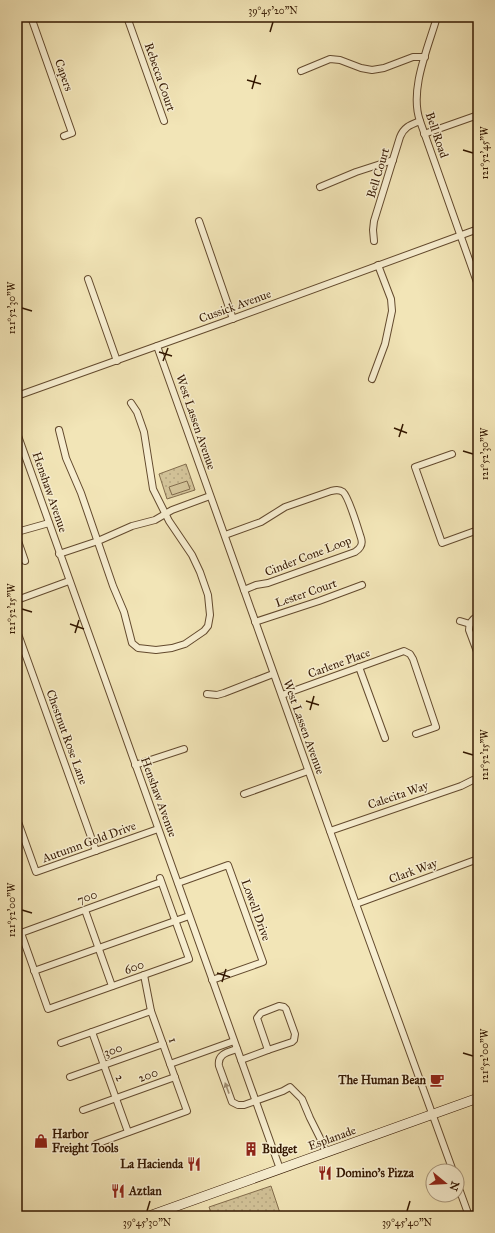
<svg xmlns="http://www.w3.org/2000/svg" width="495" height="1233" font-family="'IM FELL Great Primer',serif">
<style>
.grass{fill:url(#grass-dots);stroke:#826c4c}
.garden{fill:#d2c298;stroke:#826c4c}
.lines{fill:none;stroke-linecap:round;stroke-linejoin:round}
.street-casing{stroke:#634a2e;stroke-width:8}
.secondary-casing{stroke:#331700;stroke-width:10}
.street{stroke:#f7eed0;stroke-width:6}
.secondary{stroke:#f7eed0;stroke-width:9}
.oneway{fill:#9f8d72}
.ticks{fill:none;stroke:#331700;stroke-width:1.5}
.labels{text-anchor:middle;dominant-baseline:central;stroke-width:3;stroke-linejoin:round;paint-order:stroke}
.street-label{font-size:12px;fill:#331700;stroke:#f7eed0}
.poi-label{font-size:12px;font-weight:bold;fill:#331700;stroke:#f7eed0;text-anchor:start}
.neatline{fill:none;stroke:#331700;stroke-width:1.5}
.ticks-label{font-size:10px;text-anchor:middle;fill:#331700}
</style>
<defs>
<pattern id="grass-dots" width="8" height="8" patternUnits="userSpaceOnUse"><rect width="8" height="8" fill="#d2c298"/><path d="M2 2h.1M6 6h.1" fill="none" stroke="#b5a681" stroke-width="1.8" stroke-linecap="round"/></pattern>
</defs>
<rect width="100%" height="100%" fill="#f2e5b7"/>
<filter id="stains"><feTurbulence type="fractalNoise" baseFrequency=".005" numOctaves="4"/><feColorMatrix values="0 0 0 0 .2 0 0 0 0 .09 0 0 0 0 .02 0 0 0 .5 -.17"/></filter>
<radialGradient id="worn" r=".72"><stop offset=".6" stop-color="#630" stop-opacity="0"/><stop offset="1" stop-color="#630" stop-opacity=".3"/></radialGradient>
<!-- grass -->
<g class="grass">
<polygon points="186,464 195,490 167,499 159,474"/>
<polygon points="271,1186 281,1216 212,1216 209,1207"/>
</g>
<!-- garden -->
<polygon class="garden" points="187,481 190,489 172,495 169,487"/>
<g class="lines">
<defs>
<g id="street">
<polyline points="31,17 72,133 64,136"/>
<polyline points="127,17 164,121"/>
<path d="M437,17C428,48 409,90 420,121L478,285"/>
<polyline points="301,71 330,59 340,60 361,68 372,70 384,68 413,57 425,57"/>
<polyline points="424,134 478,115"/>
<polyline points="320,187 356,172 393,160"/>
<polyline points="199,221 233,319"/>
<path d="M374,241L373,230L374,221L400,137C404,127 410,125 420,121"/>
<polyline points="88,279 117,361"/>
<polyline points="157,346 356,904 453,1171"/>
<polyline points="372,379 385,344 392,311 391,299 378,265"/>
<polyline points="17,396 224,322 478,229"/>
<polyline points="59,430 66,458 81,493 113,586 124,612 132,643 138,648 156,650 172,648 185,644 204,631 208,626 210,615 208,595 200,572 192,555 169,521 153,489 144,432 137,412 131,403"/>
<polyline points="17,433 280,1169"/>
<polyline points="452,454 415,467 442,543 478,530"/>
<polyline points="17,532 49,523"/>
<path d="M225,535L261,522L285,507L331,491C335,490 339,489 343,492C349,497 358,529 361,538C363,544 361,548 355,552L268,583L256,585L244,590"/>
<polyline points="17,538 25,561"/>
<polyline points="59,554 98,541 132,526 155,520 172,510 210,496"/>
<polyline points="17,600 69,581"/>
<path d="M478,616C472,619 469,623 469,630L478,654"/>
<polyline points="460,621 470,624"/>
<polyline points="255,622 319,601 362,585"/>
<polyline points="17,631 96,851"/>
<polyline points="359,667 385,738"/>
<polyline points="207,694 217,695 224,693 273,674"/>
<polyline points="282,695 404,651 410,654 413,659 436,727 416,734"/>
<polyline points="135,765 184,749"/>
<polyline points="244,794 308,771"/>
<polyline points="17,819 36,872 158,829"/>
<polyline points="330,831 461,786 473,780"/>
<polyline points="160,878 189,959 48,1009 21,933 161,882"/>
<polyline points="178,883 228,865 263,962 212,980"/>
<polyline points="356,904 478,859"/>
<polyline points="85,910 112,986"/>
<polyline points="34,971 189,916"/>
<polygon points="279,1006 284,1007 286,1009 295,1034 294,1040 292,1042 268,1050 257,1018 261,1013"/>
<polyline points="92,1032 128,1132"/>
<polyline points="61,1043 151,1011"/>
<path d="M237,1049C228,1052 217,1054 219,1066L232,1102L238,1105H244L283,1091L290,1087L302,1099L310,1118L322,1142L326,1153"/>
<polyline points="241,1060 268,1050"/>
<polyline points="170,1064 234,1041"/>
<polyline points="70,1077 163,1044"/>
<polyline points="83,1110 175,1077"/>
<polyline points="96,1144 187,1111 151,1011 144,975"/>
<polyline points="457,1183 469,1216"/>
</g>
<polyline id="secondary" points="149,1216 478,1098"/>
</defs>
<!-- street casing -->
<use href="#street" class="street-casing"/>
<!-- secondary casing -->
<use href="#secondary" class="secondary-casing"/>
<!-- street -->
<use href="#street" class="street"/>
<!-- secondary -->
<use href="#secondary" class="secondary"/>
</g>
<!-- one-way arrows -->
<defs><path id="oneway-solid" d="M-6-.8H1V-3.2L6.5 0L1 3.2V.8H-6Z"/></defs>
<use class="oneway" href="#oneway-solid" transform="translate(227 1088) rotate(-110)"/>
<!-- ticks -->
<path class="ticks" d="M270,32L273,22M247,80L261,84M252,89L256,75M463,150L473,153M22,308L32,311M159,352L172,356M163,361L168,348M394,428L407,433M399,437L403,424M463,451L473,454M22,609L32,612M70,624L84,629M75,633L79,620M306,701L319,705M310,710L314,696M463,752L473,755M22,910L32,913M217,973L230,977M222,982L226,969M463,1053L473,1056M147,1211L150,1201M407,1211L410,1201"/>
<!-- icons -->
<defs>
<symbol id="cafe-bare" viewBox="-9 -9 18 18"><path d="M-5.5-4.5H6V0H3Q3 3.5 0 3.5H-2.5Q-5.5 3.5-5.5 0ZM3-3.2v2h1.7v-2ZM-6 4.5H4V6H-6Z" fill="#8f2418" stroke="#f7eed0" stroke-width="2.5" paint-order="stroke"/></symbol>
<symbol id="shop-bare" viewBox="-9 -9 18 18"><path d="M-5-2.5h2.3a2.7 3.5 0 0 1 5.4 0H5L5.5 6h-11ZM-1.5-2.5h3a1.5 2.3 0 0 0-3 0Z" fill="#8f2418" stroke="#f7eed0" stroke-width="2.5" paint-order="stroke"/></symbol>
<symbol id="building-bare" viewBox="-9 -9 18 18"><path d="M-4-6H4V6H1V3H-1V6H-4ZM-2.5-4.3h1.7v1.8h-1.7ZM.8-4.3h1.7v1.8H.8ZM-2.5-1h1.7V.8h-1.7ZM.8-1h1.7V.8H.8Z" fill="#8f2418" stroke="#f7eed0" stroke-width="2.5" paint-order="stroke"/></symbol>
<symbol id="restaurant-bare" viewBox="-9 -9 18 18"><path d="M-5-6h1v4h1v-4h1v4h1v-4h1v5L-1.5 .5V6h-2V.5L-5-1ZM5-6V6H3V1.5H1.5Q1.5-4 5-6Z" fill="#8f2418" stroke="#f7eed0" stroke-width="2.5" paint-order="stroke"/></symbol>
</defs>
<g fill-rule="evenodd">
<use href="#cafe-bare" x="427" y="1070" width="20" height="20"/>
<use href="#shop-bare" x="31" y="1131" width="20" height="20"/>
<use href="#building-bare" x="241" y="1139" width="20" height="20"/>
<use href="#restaurant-bare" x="184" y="1154" width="20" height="20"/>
<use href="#restaurant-bare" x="315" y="1163" width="20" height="20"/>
<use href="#restaurant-bare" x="108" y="1181" width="20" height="20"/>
</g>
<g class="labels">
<!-- street labels -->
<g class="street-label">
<text transform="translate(64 75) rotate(71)">Capers</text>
<text transform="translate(160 77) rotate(71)">Rebecca Court</text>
<text transform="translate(437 135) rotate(71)">Bell Road</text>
<text transform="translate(378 173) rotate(-73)">Bell Court</text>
<text transform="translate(235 306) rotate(-20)">Cussick Avenue</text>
<text transform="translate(196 422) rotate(71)">West Lassen Avenue</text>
<text transform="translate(50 492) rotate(71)">Henshaw Avenue</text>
<text transform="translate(308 556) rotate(-21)">Cinder Cone Loop</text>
<text transform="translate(306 593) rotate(-19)">Lester Court</text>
<text transform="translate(339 663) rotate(-20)">Carlene Place</text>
<text transform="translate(304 727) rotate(70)">West Lassen Avenue</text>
<text transform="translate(67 737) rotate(70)">Chestnut Rose Lane</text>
<text transform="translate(398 795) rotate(-19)">Calecita Way</text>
<text transform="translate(159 797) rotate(70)">Henshaw Avenue</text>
<text transform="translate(89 842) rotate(-20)">Autumn Gold Drive</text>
<text transform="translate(413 871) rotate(-20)">Clark Way</text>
<text transform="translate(87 897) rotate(-20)">700</text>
<text transform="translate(256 910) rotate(70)">Lowell Drive</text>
<text transform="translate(134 967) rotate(-20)">600</text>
<text transform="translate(173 1040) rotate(70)">1</text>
<text transform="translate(113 1050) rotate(-19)">300</text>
<text transform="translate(148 1075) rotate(-20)">200</text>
<text transform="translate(120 1078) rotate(70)">2</text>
<text transform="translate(332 1138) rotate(-20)">Esplanade</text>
</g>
<!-- poi labels -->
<g class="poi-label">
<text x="426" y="1080" text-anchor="end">The Human Bean</text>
<text x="52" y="1134">Harbor<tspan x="52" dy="14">Freight Tools</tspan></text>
<text x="262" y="1149">Budget</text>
<text x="183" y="1164" text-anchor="end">La Hacienda</text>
<text x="336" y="1173">Domino's Pizza</text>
<text x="129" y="1191">Aztlan</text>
</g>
</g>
<!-- margin -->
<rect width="495" height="1233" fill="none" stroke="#f2e5b7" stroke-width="44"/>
<!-- north arrow -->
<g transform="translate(445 1183) rotate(108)"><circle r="19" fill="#f7eed0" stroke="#a9987d"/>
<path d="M0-3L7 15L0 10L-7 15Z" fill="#8f2418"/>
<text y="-6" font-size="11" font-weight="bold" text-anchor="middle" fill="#331700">N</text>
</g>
<rect x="22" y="22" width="451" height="1189" class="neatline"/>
<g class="ticks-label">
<text x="273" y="14">39°45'20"N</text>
<text transform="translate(484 153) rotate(-90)" y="4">121°52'45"W</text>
<text transform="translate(11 308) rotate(-90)" y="4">121°52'30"W</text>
<text transform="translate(484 454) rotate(-90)" y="4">121°52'30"W</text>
<text transform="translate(11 609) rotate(-90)" y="4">121°52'15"W</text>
<text transform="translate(484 755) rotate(-90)" y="4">121°52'15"W</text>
<text transform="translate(11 910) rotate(-90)" y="4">121°52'00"W</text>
<text transform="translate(484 1056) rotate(-90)" y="4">121°52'00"W</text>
<text x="147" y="1226">39°45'30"N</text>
<text x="407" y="1226">39°45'40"N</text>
</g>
<rect width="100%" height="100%" filter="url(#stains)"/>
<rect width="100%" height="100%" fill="url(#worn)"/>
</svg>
